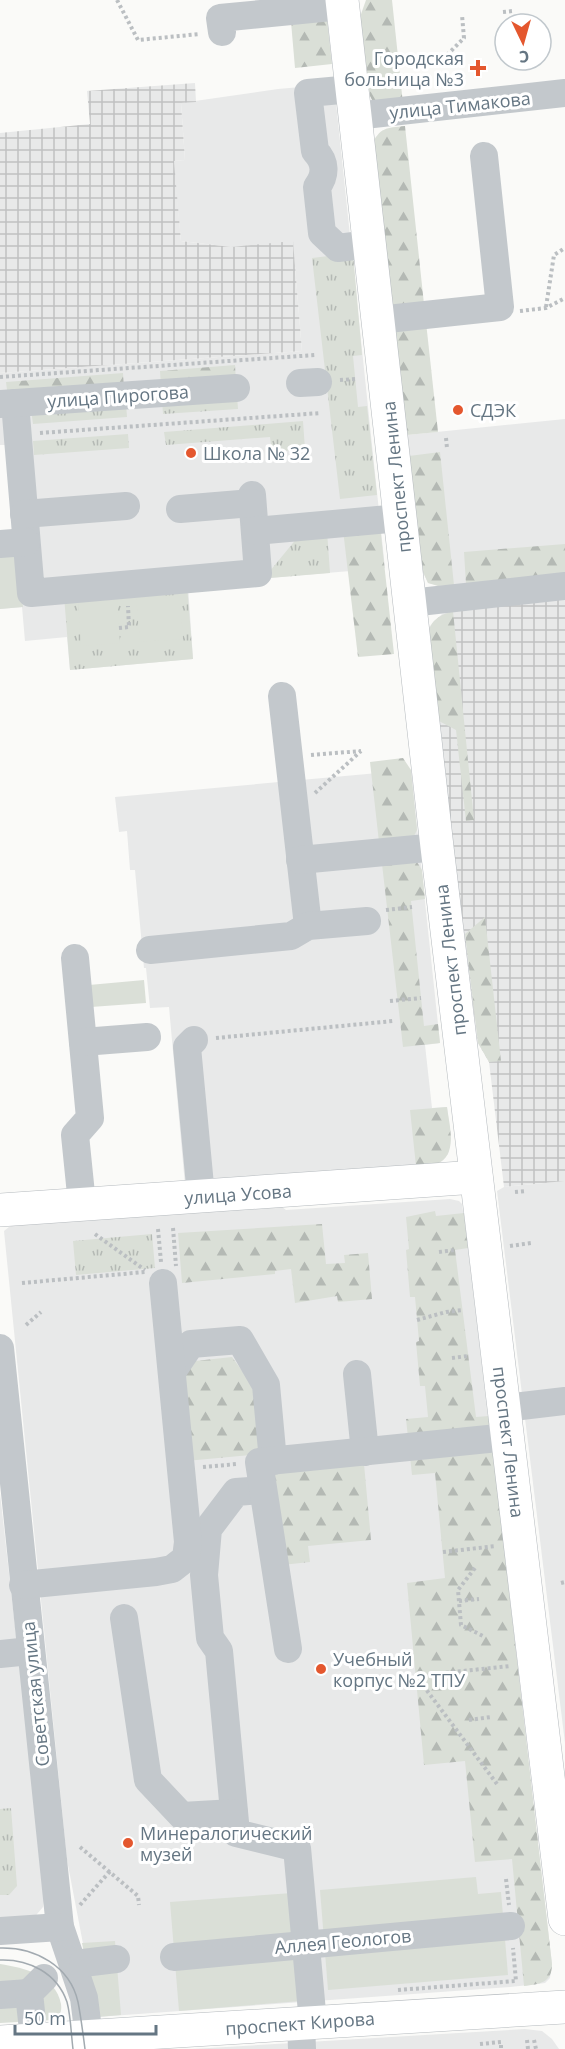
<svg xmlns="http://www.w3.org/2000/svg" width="565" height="2049" font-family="'Open Sans',sans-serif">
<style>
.built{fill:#e8e9e9}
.industrial{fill:url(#industrial-grid)}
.grass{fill:url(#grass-tufts)}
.forest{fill:url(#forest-firs)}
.park{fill:#dadfd7}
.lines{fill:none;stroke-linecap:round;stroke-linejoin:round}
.major-casing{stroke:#b5babe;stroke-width:34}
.path{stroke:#bbbfc2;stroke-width:4;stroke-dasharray:3 3;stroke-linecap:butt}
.minor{stroke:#c3c8cc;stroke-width:28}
.major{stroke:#fff;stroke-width:33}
.tram{stroke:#a2aab0;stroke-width:1.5}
.poi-dot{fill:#e4572e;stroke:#fff;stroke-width:2}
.labels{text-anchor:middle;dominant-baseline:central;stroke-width:6;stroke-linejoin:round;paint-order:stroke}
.poi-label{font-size:18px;fill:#657683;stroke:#fff;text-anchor:start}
.street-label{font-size:18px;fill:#657683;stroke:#fff}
</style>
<defs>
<pattern id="industrial-grid" width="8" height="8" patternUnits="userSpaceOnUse" patternTransform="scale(1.5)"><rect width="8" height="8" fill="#e8e9e9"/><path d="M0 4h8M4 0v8" fill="none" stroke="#c0c1c2"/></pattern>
<pattern id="grass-tufts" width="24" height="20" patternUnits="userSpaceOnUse" patternTransform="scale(1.5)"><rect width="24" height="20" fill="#dadfd7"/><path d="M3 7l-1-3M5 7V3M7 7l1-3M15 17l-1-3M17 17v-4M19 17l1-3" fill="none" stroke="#b4b9b4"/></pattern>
<pattern id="forest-firs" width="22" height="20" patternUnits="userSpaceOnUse" patternTransform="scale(1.5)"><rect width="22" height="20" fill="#dadfd7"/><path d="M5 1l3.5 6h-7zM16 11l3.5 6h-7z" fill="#b4b9b4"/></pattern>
</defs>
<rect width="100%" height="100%" fill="#fafaf8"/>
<!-- built -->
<g class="built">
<polygon points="334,84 385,568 188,585 193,659 70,670 67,637 25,641 22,607 0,609 0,538 16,540 8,445 0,445 0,373 302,351 293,242 231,247 181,241 173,161 185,160 181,103 278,89"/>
<polygon points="565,419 565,573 444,586 428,583 423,572 407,435"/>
<polygon points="411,770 440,1043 425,1045 432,1108 447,1107 451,1139 448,1154 437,1163 185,1185 169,1007 150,1008 146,968 144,968 135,870 130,870 127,831 119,832 115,797"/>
<polygon points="565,1181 565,1743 497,1191 504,1187"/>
<polygon points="450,1199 459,1201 462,1204 468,1248 552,1964 550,1978 545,1983 538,1984 510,1987 97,2017 67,1860 4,1231 9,1227 16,1224 278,1204 286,1210"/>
<polygon points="0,1493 45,1893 43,1907 32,1920 0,1922"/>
<polygon points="525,2029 542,2031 552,2039 559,2049 192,2049"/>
</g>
<!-- industrial -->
<g class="industrial">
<polygon points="195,83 196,102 181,103 185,160 174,161 181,241 231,247 293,241 302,351 0,373 0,133 90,124 87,91"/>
<polygon points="565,598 565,1181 504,1187 489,1062 478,1043 437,720 429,627 442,614 453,611"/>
</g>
<!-- grass -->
<g class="grass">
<polygon points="353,253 362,355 353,356 358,407 367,406 377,495 340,499 312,258"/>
<polygon points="237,395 238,409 163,414 162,401"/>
<polygon points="126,403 127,417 33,424 31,410"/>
<polygon points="303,421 305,449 272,452 270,437 166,445 164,432"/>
<polygon points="128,434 129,448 34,455 33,441"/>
<polygon points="327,531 330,573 270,578 270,571 297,538"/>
<polygon points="187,585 193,659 70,670 64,596"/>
<polygon points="152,1234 155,1268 76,1275 73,1241"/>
<polygon points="11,1808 17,1886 9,1895 0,1895 0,1809"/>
</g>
<!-- forest -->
<g class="forest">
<polygon points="366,0 392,0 403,104 374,104 370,96 360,17"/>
<polygon points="327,19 332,64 295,68 291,22"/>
<path d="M405,126L424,304L391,308L371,146C380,127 386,128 405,126Z"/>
<polygon points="426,322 438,432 407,435 393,326"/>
<polygon points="235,365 236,381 161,387 160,371"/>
<polygon points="123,373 124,389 8,398 6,382"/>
<polygon points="440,452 454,585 438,586 428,583 423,572 409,456"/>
<polygon points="380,526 394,654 358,657 343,530"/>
<polygon points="565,544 565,573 466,584 464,552"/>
<path d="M453,611L474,820L466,821L456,730L437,720L428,635C430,620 440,615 453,611Z"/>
<polygon points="403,758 411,770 417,830 414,836 379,842 370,762"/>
<polygon points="417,862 422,870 425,899 411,901 424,1026 438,1024 440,1043 403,1047 382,864"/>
<polygon points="485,917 501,1061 489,1062 478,1043 465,934"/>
<path d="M447,1107C449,1124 459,1157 436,1164C430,1165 423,1165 416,1166L410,1110Z"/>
<path d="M435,1211L436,1216L464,1213L468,1248L455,1250L476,1417L489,1416L552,1964C552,1983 540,1984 524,1986L512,1859L475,1862L465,1761L424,1765L407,1583L445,1578L435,1473L412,1475L406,1419L428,1417L425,1386H420L416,1342L419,1341L415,1297H410L406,1250L409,1249L406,1217Z"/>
<polygon points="322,1224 326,1264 345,1263 344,1255 368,1253 372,1299 338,1302 337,1296 295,1303 291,1269 275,1271 275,1274 182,1283 178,1233"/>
<polygon points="232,1357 256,1390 261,1454 186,1461 186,1362"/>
<polygon points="364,1464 371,1540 308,1546 310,1562 282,1565 273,1474"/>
</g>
<!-- park -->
<g class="park">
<polygon points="17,546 23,607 0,609 0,548"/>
<polygon points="180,595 183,639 140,642 136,598"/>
<polygon points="117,600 120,643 81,646 78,603"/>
<polygon points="144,980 146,1003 91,1007 89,985"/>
<polygon points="476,1877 478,1894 501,1892 508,1975 328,1990 320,1890"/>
<polygon points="292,1893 301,2001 179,2011 170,1902"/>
<polygon points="115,1941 121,2015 97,2017 82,1943"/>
<path d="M0,1964C25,1968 55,1975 61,2004C62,2012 60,2016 53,2020L0,2023Z"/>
</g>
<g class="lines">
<defs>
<g id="major">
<polyline points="342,0 437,847 565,1919"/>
<polyline points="0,1210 476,1177"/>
<polyline points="0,2042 565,2007"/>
</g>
</defs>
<!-- major casing -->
<use href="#major" class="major-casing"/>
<!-- path -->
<g class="path">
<polyline points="117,0 138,40 200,34"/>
<polyline points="503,12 513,11"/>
<polyline points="447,55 464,38 462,15"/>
<polyline points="546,307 554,255 565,248"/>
<polyline points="520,311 546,308 565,298"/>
<polyline points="0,377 315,355"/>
<polyline points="340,380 356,379"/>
<polyline points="40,433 321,413"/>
<polyline points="446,438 447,448"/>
<polyline points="119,628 129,627 128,606"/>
<polyline points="311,755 361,751"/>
<polyline points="315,793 361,751"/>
<polyline points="386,910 412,907"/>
<polyline points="390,1001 421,998"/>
<polyline points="216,1038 393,1021"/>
<polyline points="515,1192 526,1191"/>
<polyline points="173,1228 176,1266"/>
<polyline points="158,1229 161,1262"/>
<polyline points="95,1234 145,1270"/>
<polyline points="510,1246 531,1243"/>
<polyline points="439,1252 455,1250"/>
<polyline points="22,1283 145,1272"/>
<polyline points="417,1320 446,1312 463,1310"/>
<polyline points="26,1325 41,1312"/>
<polyline points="452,1358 468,1356"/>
<polyline points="203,1467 237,1464"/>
<polyline points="443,1552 496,1546"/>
<polyline points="475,1568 458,1590 461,1625 483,1636"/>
<polyline points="561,1583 565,1582"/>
<polyline points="459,1601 479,1599"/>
<polyline points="416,1676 497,1784"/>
<polyline points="416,1676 510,1666"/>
<polyline points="469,1720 491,1717"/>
<polyline points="80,1847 138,1896 139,1905"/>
<polyline points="506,1879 509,1905"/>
<polyline points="80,1905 111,1870"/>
<polyline points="398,1990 516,1981 513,1948"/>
<polyline points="527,2040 528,2049"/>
<polyline points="534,2040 536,2049"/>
<polyline points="480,2044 501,2042 501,2049"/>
</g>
<!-- minor -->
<g class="minor">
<polyline points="222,32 220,18 342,6"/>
<path d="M352,89L308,93L315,151C326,162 326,175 317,187L322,233L338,248L369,244"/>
<polyline points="355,116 565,93"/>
<polyline points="378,320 500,307 484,156"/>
<polyline points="300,383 318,382"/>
<polyline points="15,403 31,593 258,573 252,495"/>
<polyline points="0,404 236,388"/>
<polyline points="180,509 252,503"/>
<polyline points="24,514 126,506"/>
<polyline points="255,531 400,518"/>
<polyline points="0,544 26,542"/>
<polyline points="410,603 565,586"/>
<polyline points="282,696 308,926"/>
<polyline points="300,860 437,847"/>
<polyline points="150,950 291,936 308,926 367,921"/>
<polyline points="75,958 90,1118 75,1135 82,1204"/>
<polyline points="194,1040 187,1047 201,1196"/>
<polyline points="83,1042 147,1037"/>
<polyline points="0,1348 60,1927 84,1998 89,2037"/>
<polyline points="172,1372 191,1344 240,1340 266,1385 273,1461"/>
<polyline points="357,1374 365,1452"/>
<polyline points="504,1408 565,1401"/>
<polyline points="262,1490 236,1492 208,1529 204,1575 210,1638 219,1651 236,1833 297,1848 313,2023"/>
<polyline points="23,1585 156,1572 172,1569 186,1558 188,1542 163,1283"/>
<polyline points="124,1618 148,1780 182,1816 234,1813"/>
<polyline points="288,1649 259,1462 508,1437"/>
<polyline points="0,1654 30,1651"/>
<polyline points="0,1931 60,1927"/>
<polyline points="174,1957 511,1926"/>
<polyline points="83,1963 116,1959"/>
<polyline points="0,1995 29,1993"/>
<polyline points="32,2021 29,1993 44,1978"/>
<polyline points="301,2023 302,2049"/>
</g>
<!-- major -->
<use href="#major" class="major"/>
<!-- tram -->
<g class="tram">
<path d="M0,1948C35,1947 70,1966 78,2002C81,2017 83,2034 85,2049"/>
<path d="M0,1960C29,1959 57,1973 67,2002C71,2017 71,2034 73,2049"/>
</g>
</g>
<!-- markers -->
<g class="poi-dot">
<path d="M475 59h6v6h6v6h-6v6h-6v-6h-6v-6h6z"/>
<circle cx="458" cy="410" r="6"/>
<circle cx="191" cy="453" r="6"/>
<circle cx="321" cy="1669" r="6"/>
<circle cx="128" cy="1843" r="6"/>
</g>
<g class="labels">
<!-- poi labels -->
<g class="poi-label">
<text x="464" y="58" text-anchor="end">Городская<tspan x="464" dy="21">больница №3</tspan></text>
<text x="470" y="410">СДЭК</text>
<text x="203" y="453">Школа № 32</text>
<text x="333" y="1659">Учебный<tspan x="333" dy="21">корпус №2 ТПУ</tspan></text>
<text x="140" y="1833">Минералогический<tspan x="140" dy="21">музей</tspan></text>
</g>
<!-- street labels -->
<g class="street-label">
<text transform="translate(460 105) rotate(-6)">улица Тимакова</text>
<text transform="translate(118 396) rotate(-4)">улица Пирогова</text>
<text transform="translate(396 477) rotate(-96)">проспект Ленина</text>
<text transform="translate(450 960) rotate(-97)">проспект Ленина</text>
<text transform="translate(238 1194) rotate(-4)">улица Усова</text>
<text transform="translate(509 1442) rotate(83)">проспект Ленина</text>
<text transform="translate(35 1694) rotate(-96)">Советская улица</text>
<text transform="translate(343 1941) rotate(-5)">Аллея Геологов</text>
<text transform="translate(300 2023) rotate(-4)">проспект Кирова</text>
</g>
</g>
<!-- north arrow -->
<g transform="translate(523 42) rotate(175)"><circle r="28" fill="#ffffff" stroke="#c1c8cd" stroke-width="1.5"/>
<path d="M0-4.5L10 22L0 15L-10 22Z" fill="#e4572e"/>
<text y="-9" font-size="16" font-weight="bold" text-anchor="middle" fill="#657683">С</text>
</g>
<!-- scale -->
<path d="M15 2025v9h141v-9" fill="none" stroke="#657683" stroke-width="3"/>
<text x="24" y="2025" font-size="18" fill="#657683" stroke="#ffffff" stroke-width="4.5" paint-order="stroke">50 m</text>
</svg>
